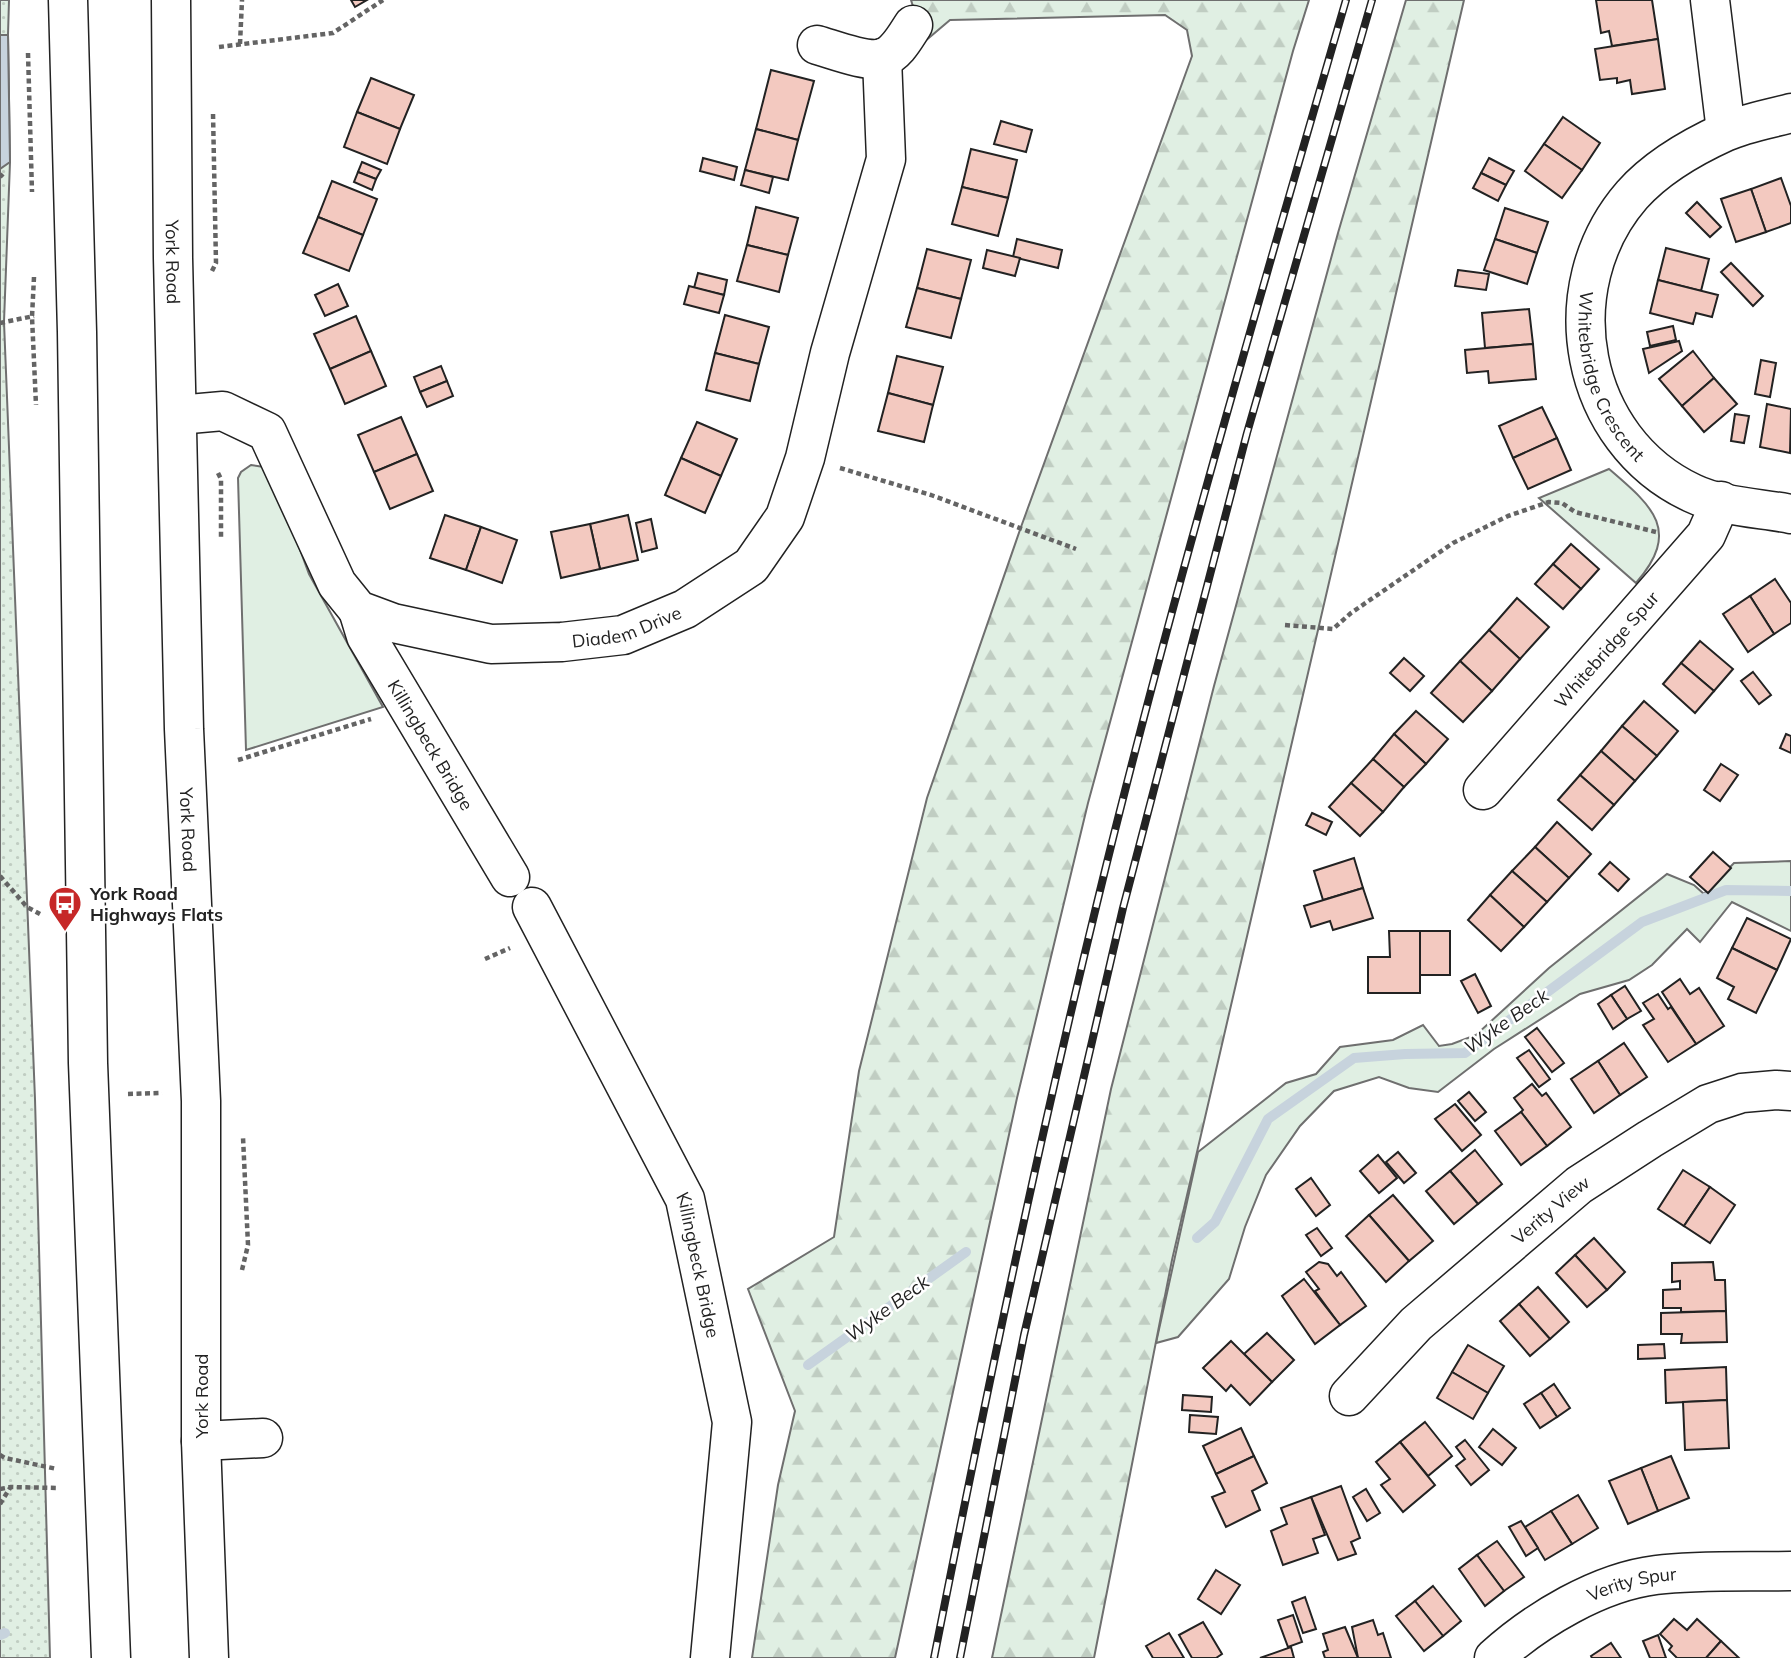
<svg xmlns="http://www.w3.org/2000/svg" width="1791" height="1658" font-family="Mulish,sans-serif">
<style>
.green{fill:#e0efe3;stroke:#6f6f6f;stroke-width:2}
.forest{fill:url(#forest-firs);stroke:#6f6f6f;stroke-width:2}
.park{fill:url(#park-dots);stroke:#6f6f6f;stroke-width:2}
.water{fill:#c7d3dd;stroke:#6f6f6f;stroke-width:2}
.lines{fill:none;stroke-linecap:round;stroke-linejoin:round}
.stream{stroke:#c7d3dd;stroke-width:10}
.building{fill:#f3c9c0;stroke:#222;stroke-width:2}
.minor-casing{stroke:#222;stroke-width:41}
.highway-casing{stroke:#222;stroke-width:41}
.path{stroke:#646464;stroke-width:4.5;stroke-dasharray:5 3.5;stroke-linecap:butt}
.minor{stroke:#fff;stroke-width:38}
.highway{stroke:#fff;stroke-width:38}
.rail-casing{stroke:#222;stroke-width:8}
.rail{stroke:#fff;stroke-width:5;stroke-dasharray:16;stroke-linecap:butt}
.labels{text-anchor:middle;dominant-baseline:central;stroke-width:5;stroke-linejoin:round;paint-order:stroke}
.street-label{font-size:18px;fill:#222;stroke:#fff}
.poi-label{font-size:18px;font-weight:bold;fill:#222;stroke:#fff;text-anchor:start}
.water-label{font-size:19px;font-style:italic;fill:#222;stroke:#fff}
</style>
<defs>
<pattern id="forest-firs" width="22" height="20" patternUnits="userSpaceOnUse" patternTransform="scale(1.75)"><rect width="22" height="20" fill="#e0efe3"/><path d="M5 1l3.5 6h-7zM16 11l3.5 6h-7z" fill="#c0cdc2"/></pattern>
<pattern id="park-dots" width="8" height="8" patternUnits="userSpaceOnUse" patternTransform="scale(1.75)"><rect width="8" height="8" fill="#e0efe3"/><path d="M2 2h.1M6 6h.1" fill="none" stroke="#c0cdc2" stroke-width="1.8" stroke-linecap="round"/></pattern>
</defs>
<rect width="100%" height="100%" fill="#fff"/>
<!-- green -->
<g class="green">
<polygon points="251,465 264,467 273,476 309,574 383,707 246,750 238,478 241,472"/>
<path d="M1609,469C1652,506 1682,530 1636,583L1539,498Z"/>
<polygon points="1791,861 1791,931 1732,902 1700,942 1687,929 1652,965 1629,980 1580,994 1494,1049 1438,1092 1409,1088 1379,1077 1334,1091 1300,1126 1266,1175 1245,1227 1229,1279 1178,1337 1156,1343 1198,1152 1286,1083 1316,1074 1340,1047 1393,1040 1423,1025 1439,1046 1452,1044 1476,1035 1549,968 1667,874 1694,885 1704,894 1734,863"/>
</g>
<!-- forest -->
<g class="forest">
<polygon points="911,0 1309,0 1293,51 1088,803 1017,1098 895,1658 752,1658 778,1485 795,1411 748,1289 834,1237 859,1071 927,798 1021,527 1192,56 1187,30 1165,15 950,20 924,42"/>
<polygon points="1406,0 1464,0 1172,1260 1094,1658 992,1658 1111,1089 1214,686 1338,233"/>
</g>
<!-- park -->
<polygon class="park" points="0,0 9,0 8,35 10,162 4,322 35,1099 50,1658 0,1658"/>
<!-- water -->
<polygon class="water" points="0,35 8,35 10,162 0,169"/>
<g class="lines">
<!-- stream -->
<g class="stream">
<polyline points="1197,1238 1215,1222 1268,1119 1354,1058 1405,1054 1465,1053 1642,922 1726,890 1791,891"/>
<polyline points="808,1365 966,1252"/>
<polyline points="0,1635 5,1633"/>
</g>
</g>
<!-- building -->
<g class="building">
<polygon points="351,0 367,0 355,7"/>
<polygon points="1596,0 1652,0 1658,39 1612,46 1609,31 1601,33"/>
<polygon points="1658,39 1665,89 1632,94 1630,80 1617,83 1617,78 1600,80 1595,49"/>
<polygon points="771,70 814,81 798,140 756,129"/>
<polygon points="371,78 414,95 400,129 357,112"/>
<polygon points="357,112 400,129 387,164 344,147"/>
<polygon points="1563,117 1600,143 1582,170 1544,144"/>
<polygon points="1001,121 1032,130 1026,152 994,144"/>
<polygon points="756,129 798,140 788,180 745,170"/>
<polygon points="1544,144 1582,170 1562,198 1525,171"/>
<polygon points="971,149 1017,160 1008,198 962,187"/>
<polygon points="703,158 737,167 734,180 700,171"/>
<polygon points="1489,158 1514,171 1506,185 1481,173"/>
<polygon points="362,162 381,170 376,179 358,172"/>
<polygon points="745,170 773,177 769,193 741,185"/>
<polygon points="358,172 376,179 372,190 354,182"/>
<polygon points="1481,173 1506,185 1498,201 1473,188"/>
<polygon points="1781,178 1791,206 1791,223 1766,232 1751,189"/>
<polygon points="332,181 377,199 363,235 318,217"/>
<polygon points="962,187 1008,198 998,236 952,224"/>
<polygon points="1751,189 1766,232 1736,242 1721,199"/>
<polygon points="1697,202 1721,227 1710,237 1686,213"/>
<polygon points="756,207 798,218 788,255 747,245"/>
<polygon points="1505,208 1548,222 1537,253 1495,239"/>
<polygon points="318,217 363,235 349,271 303,253"/>
<polygon points="1017,239 1062,250 1058,268 1013,257"/>
<polygon points="1495,239 1537,253 1527,284 1484,270"/>
<polygon points="747,245 788,255 779,292 737,281"/>
<polygon points="1666,248 1709,259 1701,291 1658,280"/>
<polygon points="927,249 971,260 961,299 917,288"/>
<polygon points="987,250 1020,258 1015,276 983,268"/>
<polygon points="1731,263 1763,296 1753,306 1721,272"/>
<polygon points="1458,270 1489,274 1486,290 1455,286"/>
<polygon points="698,273 727,280 724,295 694,288"/>
<polygon points="1658,280 1718,295 1712,317 1696,313 1693,324 1650,313"/>
<polygon points="338,284 348,306 325,316 315,295"/>
<polygon points="689,286 724,295 719,313 684,304"/>
<polygon points="917,288 961,299 951,338 906,327"/>
<polygon points="1529,309 1533,344 1485,348 1482,313"/>
<polygon points="725,315 769,327 759,364 715,353"/>
<polygon points="356,316 371,351 330,369 314,334"/>
<polygon points="1673,326 1676,340 1650,346 1647,332"/>
<polygon points="1679,341 1682,351 1649,373 1643,349"/>
<polygon points="1533,344 1536,379 1489,383 1488,371 1467,373 1465,350"/>
<polygon points="371,351 386,386 345,404 330,369"/>
<polygon points="1693,351 1714,378 1682,406 1659,379"/>
<polygon points="715,353 759,364 750,401 706,390"/>
<polygon points="897,356 943,367 933,405 888,393"/>
<polygon points="1761,360 1776,363 1770,397 1755,394"/>
<polygon points="441,366 447,381 420,392 414,377"/>
<polygon points="1714,378 1737,404 1704,432 1682,406"/>
<polygon points="447,381 453,396 427,407 420,392"/>
<polygon points="888,393 933,405 924,442 878,431"/>
<polygon points="1767,404 1791,409 1790,453 1760,447"/>
<polygon points="1542,407 1557,438 1513,458 1499,426"/>
<polygon points="1735,414 1749,416 1744,443 1731,441"/>
<polygon points="401,417 417,454 374,472 358,435"/>
<polygon points="697,422 737,439 721,476 681,458"/>
<polygon points="1557,438 1571,470 1528,489 1513,458"/>
<polygon points="417,454 433,491 390,509 374,472"/>
<polygon points="681,458 721,476 705,513 665,495"/>
<polygon points="445,515 481,527 466,570 430,558"/>
<polygon points="628,515 638,560 600,569 590,524"/>
<polygon points="651,519 657,548 642,552 636,523"/>
<polygon points="590,524 600,569 561,578 551,532"/>
<polygon points="481,527 517,540 502,583 466,570"/>
<polygon points="1571,544 1599,569 1581,589 1553,564"/>
<polygon points="1553,564 1581,589 1563,609 1535,584"/>
<polygon points="1775,579 1791,603 1791,623 1774,634 1750,596"/>
<polygon points="1750,596 1774,634 1748,652 1723,614"/>
<polygon points="1517,598 1549,627 1520,659 1489,630"/>
<polygon points="1489,630 1520,659 1492,691 1460,661"/>
<polygon points="1700,641 1733,669 1714,691 1681,663"/>
<polygon points="1404,658 1424,676 1410,691 1390,673"/>
<polygon points="1460,661 1492,691 1463,722 1431,693"/>
<polygon points="1681,663 1714,691 1695,713 1663,684"/>
<polygon points="1753,672 1771,695 1759,704 1741,681"/>
<polygon points="1644,701 1678,731 1657,756 1622,726"/>
<polygon points="1416,711 1448,739 1426,764 1394,734"/>
<polygon points="1622,726 1657,756 1635,781 1601,751"/>
<polygon points="1394,734 1426,764 1404,787 1373,759"/>
<polygon points="1786,734 1791,736 1791,753 1780,748"/>
<polygon points="1601,751 1635,781 1614,805 1580,775"/>
<polygon points="1373,759 1404,787 1383,812 1351,783"/>
<polygon points="1721,764 1738,775 1720,801 1704,790"/>
<polygon points="1580,775 1614,805 1592,830 1558,800"/>
<polygon points="1351,783 1383,812 1360,836 1329,807"/>
<polygon points="1312,813 1332,822 1326,835 1306,825"/>
<polygon points="1557,822 1591,854 1569,878 1535,847"/>
<polygon points="1535,847 1569,878 1547,902 1512,871"/>
<polygon points="1713,852 1731,868 1708,893 1690,877"/>
<polygon points="1354,858 1363,888 1323,900 1314,871"/>
<polygon points="1610,862 1629,879 1618,891 1599,874"/>
<polygon points="1512,871 1547,902 1524,927 1490,895"/>
<polygon points="1363,888 1373,918 1333,930 1330,921 1311,927 1304,906"/>
<polygon points="1490,895 1524,927 1501,951 1468,920"/>
<polygon points="1747,918 1791,939 1777,970 1732,948"/>
<polygon points="1389,931 1420,931 1420,993 1368,993 1368,957 1390,957"/>
<rect x="1420" y="931" width="30" height="44"/>
<polygon points="1732,948 1777,970 1756,1013 1728,999 1734,987 1717,978"/>
<polygon points="1475,974 1491,1006 1478,1013 1461,981"/>
<polygon points="1680,979 1690,994 1699,988 1724,1026 1696,1044 1662,992"/>
<polygon points="1625,986 1641,1011 1627,1019 1611,995"/>
<polygon points="1658,994 1668,1009 1671,1007 1696,1044 1668,1062 1643,1025 1654,1019 1643,1003"/>
<polygon points="1611,995 1627,1019 1613,1029 1598,1004"/>
<polygon points="1537,1028 1564,1063 1552,1072 1525,1037"/>
<polygon points="1624,1043 1647,1077 1620,1095 1598,1061"/>
<polygon points="1529,1050 1550,1079 1539,1087 1517,1058"/>
<polygon points="1598,1061 1620,1095 1594,1113 1571,1079"/>
<polygon points="1532,1084 1542,1096 1546,1093 1571,1127 1547,1146 1521,1112 1523,1110 1514,1098"/>
<polygon points="1469,1092 1486,1112 1475,1121 1458,1101"/>
<polygon points="1455,1104 1481,1135 1462,1151 1435,1119"/>
<polygon points="1521,1112 1547,1146 1521,1165 1495,1131"/>
<polygon points="1475,1150 1502,1184 1478,1204 1450,1171"/>
<polygon points="1398,1152 1416,1173 1404,1183 1386,1162"/>
<polygon points="1378,1155 1397,1178 1379,1193 1360,1171"/>
<polygon points="1683,1170 1710,1187 1684,1226 1658,1209"/>
<polygon points="1450,1171 1478,1204 1454,1224 1426,1191"/>
<polygon points="1311,1178 1330,1205 1316,1216 1296,1189"/>
<polygon points="1710,1187 1735,1205 1710,1243 1684,1226"/>
<polygon points="1393,1195 1433,1241 1409,1261 1369,1215"/>
<polygon points="1369,1215 1409,1261 1386,1282 1346,1236"/>
<polygon points="1317,1228 1332,1248 1321,1256 1306,1235"/>
<polygon points="1594,1238 1625,1272 1607,1290 1575,1255"/>
<polygon points="1575,1255 1607,1290 1587,1307 1556,1273"/>
<polygon points="1319,1262 1328,1264 1337,1276 1341,1272 1366,1306 1340,1325 1315,1291 1319,1289 1306,1272"/>
<polygon points="1713,1262 1715,1280 1725,1280 1726,1311 1681,1312 1681,1308 1663,1308 1663,1290 1680,1289 1680,1281 1672,1282 1672,1263"/>
<polygon points="1304,1279 1340,1325 1315,1344 1282,1296"/>
<polygon points="1538,1287 1569,1322 1550,1339 1519,1304"/>
<polygon points="1519,1304 1550,1339 1530,1356 1500,1321"/>
<polygon points="1726,1311 1727,1342 1681,1343 1682,1334 1661,1334 1661,1313"/>
<polygon points="1267,1333 1294,1360 1272,1382 1244,1354"/>
<polygon points="1231,1341 1272,1382 1250,1405 1231,1385 1226,1391 1203,1368"/>
<polygon points="1664,1344 1665,1358 1638,1359 1638,1345"/>
<polygon points="1468,1345 1504,1366 1488,1393 1452,1372"/>
<polygon points="1726,1367 1727,1400 1666,1403 1665,1370"/>
<polygon points="1452,1372 1488,1393 1473,1419 1437,1398"/>
<polygon points="1554,1384 1570,1408 1557,1417 1541,1393"/>
<polygon points="1541,1393 1557,1417 1540,1428 1524,1404"/>
<polygon points="1183,1395 1212,1397 1211,1412 1182,1410"/>
<polygon points="1727,1400 1729,1448 1685,1450 1683,1402"/>
<polygon points="1190,1415 1218,1417 1216,1434 1189,1432"/>
<polygon points="1425,1422 1452,1456 1428,1476 1400,1442"/>
<polygon points="1241,1428 1254,1456 1216,1474 1203,1446"/>
<polygon points="1493,1429 1516,1448 1502,1465 1479,1447"/>
<polygon points="1465,1440 1489,1470 1471,1485 1456,1466 1465,1459 1456,1447"/>
<polygon points="1400,1442 1435,1485 1403,1512 1381,1485 1390,1479 1376,1462"/>
<polygon points="1254,1456 1267,1483 1252,1491 1260,1510 1226,1527 1212,1497 1225,1492 1216,1474"/>
<polygon points="1671,1456 1689,1498 1658,1511 1641,1468"/>
<polygon points="1641,1468 1658,1511 1628,1524 1609,1481"/>
<polygon points="1341,1486 1360,1538 1351,1542 1356,1554 1338,1560 1311,1497"/>
<polygon points="1366,1489 1380,1513 1367,1521 1353,1497"/>
<polygon points="1578,1495 1598,1528 1572,1544 1551,1511"/>
<polygon points="1311,1497 1325,1535 1313,1539 1318,1553 1283,1565 1271,1531 1287,1524 1281,1508"/>
<polygon points="1551,1511 1572,1544 1545,1560 1525,1527"/>
<polygon points="1521,1521 1538,1548 1526,1556 1509,1527"/>
<polygon points="1497,1541 1524,1577 1504,1591 1477,1555"/>
<polygon points="1477,1555 1504,1591 1485,1606 1459,1569"/>
<polygon points="1216,1570 1240,1585 1221,1614 1198,1599"/>
<polygon points="1433,1586 1461,1621 1443,1636 1415,1601"/>
<polygon points="1305,1597 1316,1629 1303,1633 1292,1602"/>
<polygon points="1415,1601 1443,1636 1424,1651 1396,1616"/>
<polygon points="1293,1615 1302,1642 1288,1647 1278,1620"/>
<polygon points="1674,1619 1687,1630 1697,1619 1721,1641 1706,1658 1677,1658 1669,1650 1672,1646 1660,1634"/>
<polygon points="1373,1620 1378,1635 1383,1633 1391,1658 1358,1658 1352,1627"/>
<polygon points="1203,1622 1222,1654 1216,1658 1192,1658 1179,1635"/>
<polygon points="1345,1627 1358,1658 1325,1658 1323,1652 1328,1650 1323,1634"/>
<polygon points="1169,1633 1184,1658 1153,1658 1146,1646"/>
<polygon points="1658,1635 1666,1658 1650,1658 1643,1641"/>
<polygon points="1721,1641 1739,1658 1706,1658"/>
<polygon points="1611,1643 1621,1658 1592,1658 1591,1656"/>
<polygon points="1291,1647 1294,1658 1260,1658"/>
</g>
<g class="lines">
<defs>
<g id="minor">
<polyline points="1710,0 1726,131"/>
<path d="M817,45C832,49 867,63 883,58C897,53 905,37 913,25"/>
<path id="s1" d="M1791,113C1769,119 1745,123 1725,132C1692,147 1656,168 1632,195C1551,288 1579,440 1692,493C1721,507 1760,508 1791,514"/>
<path id="s2" d="M178,415L223,411L267,432L337,584L358,610L393,623L491,644L562,642L623,635L685,609L751,566L785,517L805,458L830,353L886,159L882,58"/>
<path id="s3" d="M358,610L366,636L510,877"/>
<path id="s4" d="M1483,790L1706,535L1721,501"/>
<path id="s5" d="M532,907L685,1199L732,1422L710,1658"/>
<path id="s6" d="M1349,1396L1416,1324L1579,1185L1650,1139L1708,1104L1742,1093L1776,1090L1791,1091"/>
<polyline points="201,1441 263,1438"/>
<path id="s7" d="M1494,1658C1536,1620 1599,1582 1656,1575C1699,1570 1747,1572 1791,1571"/>
</g>
<g id="highway">
<polyline points="68,0 77,332 88,1063 111,1658"/>
<path id="s8" d="M171,0L173,258L184,729L201,1101V1441L209,1658"/>
</g>
</defs>
<!-- minor casing -->
<use href="#minor" class="minor-casing"/>
<!-- highway casing -->
<use href="#highway" class="highway-casing"/>
<!-- path -->
<g class="path">
<polyline points="240,44 242,0"/>
<polyline points="219,47 333,33 383,0"/>
<polyline points="28,53 32,192"/>
<polyline points="0,177 3,174"/>
<polyline points="212,271 216,263 213,113"/>
<polyline points="34,277 32,317 36,405"/>
<polyline points="0,323 34,316"/>
<polyline points="840,468 931,495 1076,549"/>
<polyline points="218,473 221,479 221,537"/>
<polyline points="1285,625 1333,629 1351,613 1453,543 1508,516 1549,502 1562,503 1575,512 1656,532"/>
<polyline points="238,760 371,719"/>
<polyline points="0,876 27,907 40,914"/>
<polyline points="485,959 510,948"/>
<polyline points="128,1094 162,1093"/>
<polyline points="242,1270 248,1245 243,1137"/>
<polyline points="0,1455 5,1458 57,1469"/>
<polyline points="0,1489 11,1487 57,1488"/>
<polyline points="0,1504 10,1488"/>
</g>
<!-- minor -->
<use href="#minor" class="minor"/>
<!-- highway -->
<use href="#highway" class="highway"/>
<defs>
<g id="rail">
<path d="M934,1658C984,1405 1036,1153 1097,903C1171,599 1259,300 1346,0"/>
<polyline points="960,1658 1024,1335 1123,908 1247,433 1372,0"/>
</g>
</defs>
<!-- rail casing -->
<use href="#rail" class="rail-casing"/>
<!-- rail -->
<use href="#rail" class="rail"/>
</g>
<!-- icons -->
<defs>
<symbol id="bus-pin" viewBox="-11 -11 22 30"><path d="M0 17L-7.5 6A9.5 9.5 0 1 1 7.5 6Z" fill="#c62828" stroke="#fff"/><path d="M-5-6H5V4H4V6H2V4H-2V6H-4V4H-5ZM-3.5-4V0h7V-4ZM-3.5 1.2v1.5H-2V1.2ZM2 1.2v1.5H3.5V1.2Z" fill="#fff"/></symbol>
</defs>
<g fill-rule="evenodd">
<use href="#bus-pin" x="46" y="884" width="38" height="52"/>
</g>
<g class="labels">
<!-- street labels -->
<g class="street-label">
<text stroke="none"><textPath href="#s8" startOffset="262">York Road</textPath></text>
<text stroke="none"><textPath href="#s1" startOffset="380">Whitebridge Crescent</textPath></text>
<text stroke="none"><textPath href="#s2" startOffset="570">Diadem Drive</textPath></text>
<text stroke="none"><textPath href="#s4" startOffset="187">Whitebridge Spur</textPath></text>
<text stroke="none"><textPath href="#s3" startOffset="154">Killingbeck Bridge</textPath></text>
<text stroke="none"><textPath href="#s8" startOffset="830">York Road</textPath></text>
<text stroke="none"><textPath href="#s6" startOffset="275">Verity View</textPath></text>
<text stroke="none"><textPath href="#s5" startOffset="397">Killingbeck Bridge</textPath></text>
<text transform="translate(201 1396) rotate(-90)">York Road</text>
<text stroke="none"><textPath href="#s7" startOffset="159">Verity Spur</textPath></text>
</g>
<!-- poi labels -->
<g class="poi-label">
<text x="90" y="893">York Road<tspan x="90" dy="21">Highways Flats</tspan></text>
</g>
<!-- water labels -->
<g class="water-label">
<text transform="translate(1506 1021) rotate(-35)">Wyke Beck</text>
<text transform="translate(887 1308) rotate(-36)">Wyke Beck</text>
</g>
</g>
</svg>
